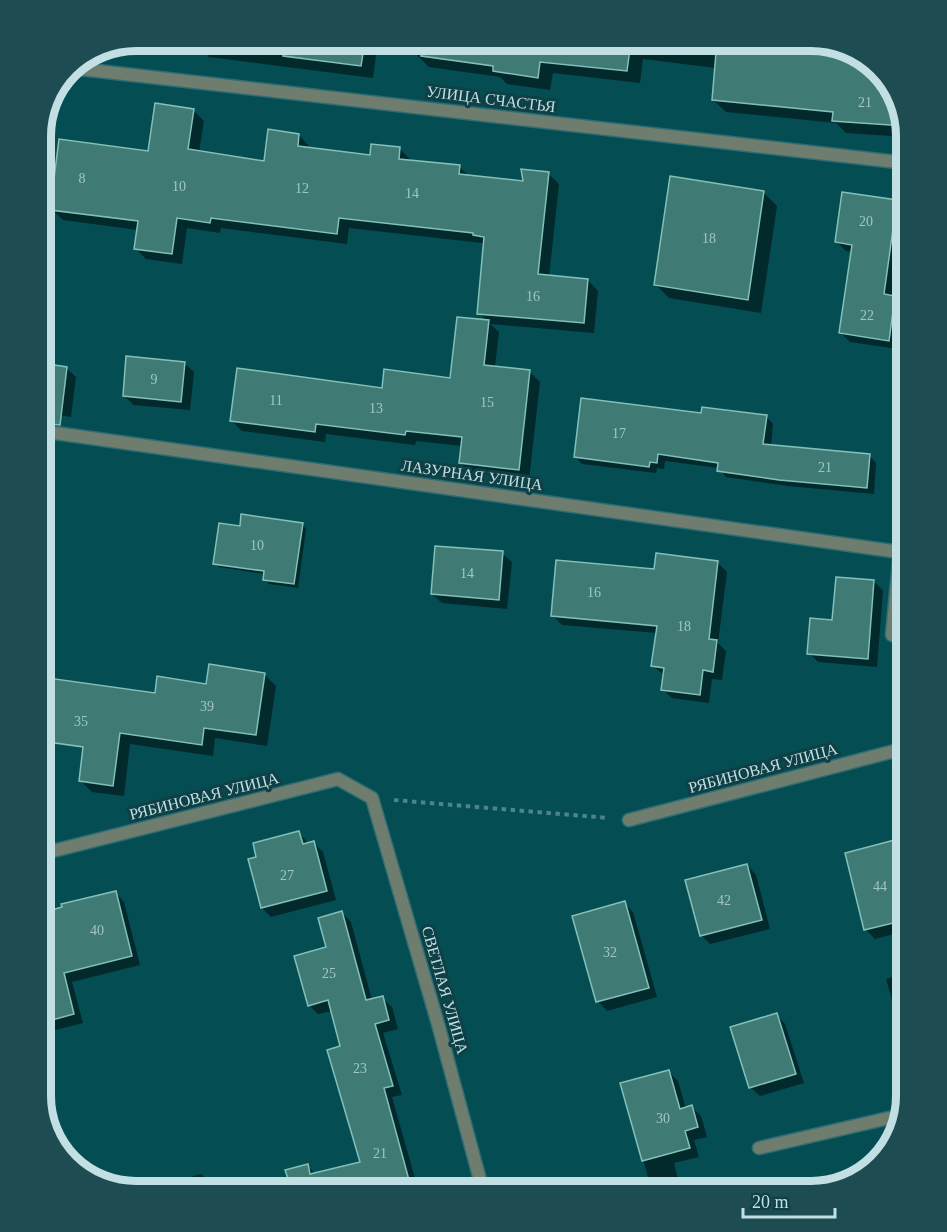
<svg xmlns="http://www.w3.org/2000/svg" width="947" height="1232" font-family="Georgia,serif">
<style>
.shadow{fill:#0007}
.building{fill:#3f7b74;stroke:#83c0b8;stroke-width:1.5}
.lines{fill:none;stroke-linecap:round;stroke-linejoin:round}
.minor-casing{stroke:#2e6d73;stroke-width:15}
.path{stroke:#4b8489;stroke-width:4;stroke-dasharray:4.5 4.5;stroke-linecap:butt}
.minor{stroke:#6e7d6e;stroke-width:12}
.labels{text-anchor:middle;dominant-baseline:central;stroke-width:6;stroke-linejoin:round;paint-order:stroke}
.number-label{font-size:14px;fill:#a1c6c7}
.street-label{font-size:16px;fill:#c2dfe3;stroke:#0f4045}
.rim{fill:none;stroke:#c2dfe3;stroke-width:8}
</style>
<rect width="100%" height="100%" fill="#044d53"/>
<!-- shadow -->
<g class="shadow">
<polygon points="197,41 378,41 373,78 209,57 197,44"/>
<polygon points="379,41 817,41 859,53 891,83 906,137 846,133 836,123 726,112 713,100 716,68 643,59 640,83 553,73 550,90 507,84 500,77 429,67 416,54 417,46"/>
<polygon points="193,110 204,121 199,152 265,163 299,135 309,146 309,149 371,157 399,148 410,159 409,161 460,167 469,176 524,182 549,174 559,184 549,277 588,280 598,291 594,333 490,324 499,332 495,367 529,371 540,382 529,480 471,473 460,463 462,446 416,441 415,445 326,434 325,442 242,431 232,421 383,390 451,379 488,322 479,313 485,245 482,243 349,228 347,244 221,228 220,233 187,228 182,264 146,259 135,248 138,230 63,220 52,209 149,152"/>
<polygon points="763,192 777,206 761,313 669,298 655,284"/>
<polygon points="896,201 906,211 893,297 904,307 898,349 850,342 841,333 853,252 846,251 837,242"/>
<polygon points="184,363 194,372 190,410 134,405 124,396"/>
<polygon points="41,365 66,368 76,377 71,417 41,412"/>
<polygon points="702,414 766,416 773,424 771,446 869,455 876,463 874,494 788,486 726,477 719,468 665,461 664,469 657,468 656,473 582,464 575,456"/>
<polygon points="302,524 306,529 298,588 269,584 264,579 265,574 219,567 214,563 241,528"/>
<polygon points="502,553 512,562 507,609 442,603 432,594"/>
<polygon points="718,563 727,572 718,643 726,651 722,680 712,679 709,703 672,698 662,689 664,675 653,666 657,633 562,625 553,616 655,571"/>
<polygon points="874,581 883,591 877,667 818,662 809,653 833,622"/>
<polygon points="265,675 276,686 267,746 215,738 213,756 130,744 124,796 92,792 80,780 93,686 156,695"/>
<polygon points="41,679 46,679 55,689 44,769 41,769"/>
<polygon points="299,833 309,844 314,843 323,852 336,900 271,917 262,908"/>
<polygon points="906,839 906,931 875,939 866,930 846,854"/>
<polygon points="747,865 756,875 770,929 710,944 701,935"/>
<polygon points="115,892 124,902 140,965 72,982 83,1023 44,1033 41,1029 41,914"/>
<polygon points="624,903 633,912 657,997 607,1011 598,1001"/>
<polygon points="342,913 351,922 372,1000 382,998 392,1007 398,1029 383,1033 402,1095 392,1097 418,1189 408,1191 292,1191 287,1171 307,1166 316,1174 362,1163 342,1047 332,1011 318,1014 309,1005"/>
<polygon points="906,973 906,1045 904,1042 886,979"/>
<polygon points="776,1014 785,1024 804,1083 760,1096 750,1087"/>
<polygon points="669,1072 678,1081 686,1109 692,1107 701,1116 707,1137 694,1140 699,1157 674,1163 681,1191 652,1191 622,1084"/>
<polygon points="201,1174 210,1183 213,1191 145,1191 145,1190"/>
</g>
<!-- building -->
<g class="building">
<polygon points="284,41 365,41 361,66 283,56"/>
<polygon points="422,41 631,41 627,71 540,62 538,78 493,71 493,66 421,56"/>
<polygon points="717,41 817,41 859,53 891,83 904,126 832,121 833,112 712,100"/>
<polygon points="155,103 194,109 188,149 264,161 268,129 299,134 298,146 370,155 371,144 400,147 399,159 460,165 459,174 523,181 521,169 549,172 538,274 588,279 584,323 477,314 484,237 473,235 473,233 339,218 337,234 211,218 210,223 177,218 172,254 134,249 138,221 50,210 59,139 148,151"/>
<polygon points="670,176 764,191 748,300 654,285"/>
<polygon points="842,192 897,200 884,294 895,296 889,341 839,333 852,245 835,242"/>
<polygon points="457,317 489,320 484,365 530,370 519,470 459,463 462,437 406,431 405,435 316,424 315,432 230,421 237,368 382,388 384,369 450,378"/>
<polygon points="126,356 185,362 181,402 123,396"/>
<polygon points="41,363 67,367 60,425 41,423"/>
<polygon points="581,398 701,413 702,407 767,415 763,444 870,454 867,488 779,480 717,471 718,463 658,454 657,463 650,462 649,467 574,457"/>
<polygon points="241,514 303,523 294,584 263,580 264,571 213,564 219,523 240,526"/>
<polygon points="435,546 503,551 499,600 431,594"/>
<polygon points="656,553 718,561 709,639 717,640 713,672 703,670 700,695 661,690 664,668 651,666 657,626 551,616 556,560 654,569"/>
<polygon points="836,577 874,580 868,659 807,654 810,618 832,620"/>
<polygon points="209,664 265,673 256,735 204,728 202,745 120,733 113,786 79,781 83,747 41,741 41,677 155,693 157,676 206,684"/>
<polygon points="299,831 303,844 314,841 327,891 261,908 248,859 256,857 253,843"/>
<polygon points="906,837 906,920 864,930 845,853"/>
<polygon points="747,864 762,920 700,936 685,880"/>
<polygon points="116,891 132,956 64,973 74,1014 41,1023 41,913 62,907 61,904"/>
<polygon points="625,901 649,988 596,1002 572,916"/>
<polygon points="342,911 366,1000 383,996 389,1020 375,1024 393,1086 384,1088 409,1180 367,1191 278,1191 277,1182 288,1179 285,1170 308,1164 310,1174 360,1162 327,1050 340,1046 328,1000 308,1006 294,956 326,947 318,918"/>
<polygon points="777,1013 796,1074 749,1088 730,1027"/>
<polygon points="669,1070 680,1109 692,1105 698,1127 685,1131 690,1148 642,1161 620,1083"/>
</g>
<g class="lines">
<defs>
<g id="minor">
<polyline points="71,68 906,163"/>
<polyline points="41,431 899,552"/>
<polyline points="892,635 906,489"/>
<polyline points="629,820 906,748"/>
<polyline points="41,854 338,779 372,798 438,1024 483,1191"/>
<polyline points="759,1148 902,1115"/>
</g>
</defs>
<!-- minor casing -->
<use href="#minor" class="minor-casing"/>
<!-- path -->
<polyline class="path" points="394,800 608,818"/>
<!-- minor -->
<use href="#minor" class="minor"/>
</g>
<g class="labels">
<!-- number labels -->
<g class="number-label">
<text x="865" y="102">21</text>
<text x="82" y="178">8</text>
<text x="179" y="186">10</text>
<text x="302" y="188">12</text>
<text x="412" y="193">14</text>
<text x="866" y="221">20</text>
<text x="709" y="238">18</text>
<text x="533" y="296">16</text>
<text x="867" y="315">22</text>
<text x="154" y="379">9</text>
<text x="276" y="400">11</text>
<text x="487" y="402">15</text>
<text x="376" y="408">13</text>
<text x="619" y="433">17</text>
<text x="825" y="467">21</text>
<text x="257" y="545">10</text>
<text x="467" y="573">14</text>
<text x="594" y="592">16</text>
<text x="684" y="626">18</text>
<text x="207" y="706">39</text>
<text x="81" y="721">35</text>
<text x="287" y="875">27</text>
<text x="880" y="886">44</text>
<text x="724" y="900">42</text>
<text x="97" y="930">40</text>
<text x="610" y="952">32</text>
<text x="329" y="973">25</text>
<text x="360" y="1068">23</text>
<text x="663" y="1118">30</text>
<text x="380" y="1153">21</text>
</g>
<!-- street labels -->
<g class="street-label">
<text transform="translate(491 99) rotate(7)">УЛИЦА СЧАСТЬЯ</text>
<text transform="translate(472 475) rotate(8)">ЛАЗУРНАЯ УЛИЦА</text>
<text transform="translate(763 768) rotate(-15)">РЯБИНОВАЯ УЛИЦА</text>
<text transform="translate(204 796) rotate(-14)">РЯБИНОВАЯ УЛИЦА</text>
<text transform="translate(445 990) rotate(74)">СВЕТЛАЯ УЛИЦА</text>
</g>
</g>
<!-- crop -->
<path d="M0 0H947V1232H0ZM136 51H811A85 85 0 0 1 896 136V1096A85 85 0 0 1 811 1181H136A85 85 0 0 1 51 1096V136A85 85 0 0 1 136 51Z" fill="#1d4d52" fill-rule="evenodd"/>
<path class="rim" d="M136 51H811A85 85 0 0 1 896 136V1096A85 85 0 0 1 811 1181H136A85 85 0 0 1 51 1096V136A85 85 0 0 1 136 51Z"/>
<!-- scale -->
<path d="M743 1208v9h92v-9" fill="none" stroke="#c2dfe3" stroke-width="3"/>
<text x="752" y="1208" font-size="18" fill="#c2dfe3" stroke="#0f4045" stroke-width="4.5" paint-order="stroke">20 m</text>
</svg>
